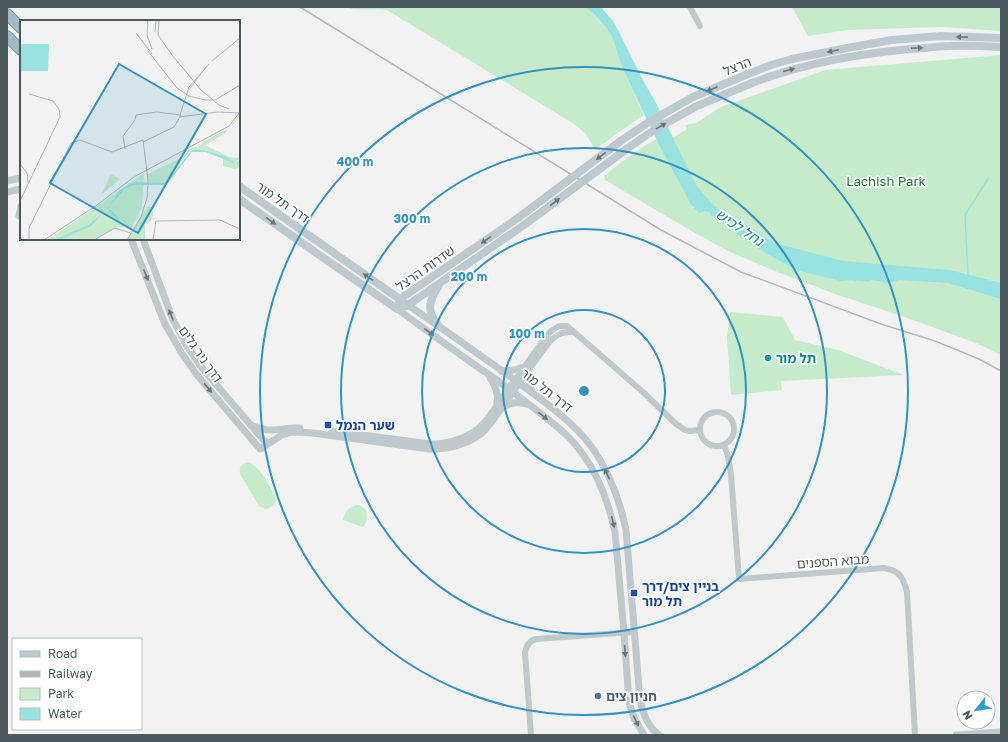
<svg xmlns="http://www.w3.org/2000/svg" width="1008" height="742" font-family="'Golos Text','Noto Sans Hebrew',sans-serif">
<style>
.green{fill:#c6ebcb}
.water{fill:#98e3e1}
.lines{fill:none;stroke-linecap:round;stroke-linejoin:round}
.stream{stroke:#98e3e1;stroke-width:1.5}
.trunk-casing{stroke:#7a9aa6;stroke-width:12}
.minor{stroke:#bfc9cc;stroke-width:6}
.tertiary{stroke:#bfc9cc;stroke-width:7}
.secondary{stroke:#bdc9ce;stroke-width:8}
.trunk{stroke:#a2bac4;stroke-width:10}
.rail{stroke:#b4b8bb;stroke-width:1.5}
.secondary-bridge{stroke:#bdc9ce;stroke-width:8}
.oneway{fill:#687579}
.ring{fill:none;stroke:#3293c0;stroke-width:2}
.culture-dot{fill:#0f9aa8;stroke:#fff;stroke-width:1.5}
.transit-dot{fill:#1a4fb4;stroke:#fff;stroke-width:1.5}
.service-dot{fill:#5c6f8a;stroke:#fff;stroke-width:1.5}
.labels{text-anchor:middle;dominant-baseline:central;stroke-width:3.5;stroke-linejoin:round;paint-order:stroke}
.street-label{font-size:13px;fill:#4b595d;stroke:#fff}
.park-label{font-size:13px;fill:#227838;stroke:#fff}
.culture-label{font-size:13px;font-weight:bold;fill:#0d838f;stroke:#fff;text-anchor:start}
.transit-label{font-size:13px;font-weight:bold;fill:#164399;stroke:#fff;text-anchor:start}
.service-label{font-size:13px;font-weight:bold;fill:#4e5e75;stroke:#fff;text-anchor:start}
.water-label{font-size:14px;font-style:italic;fill:#1a837f;stroke:#fff}
.inset-river{fill:none;stroke:#98e3e1;stroke-width:2}
.inset-road{fill:none;stroke:#b0b5b6;stroke-width:1}
.view{fill:#3293c0;fill-opacity:0.15;stroke:#3293c0;stroke-width:2}
.inset-edge{fill:none;stroke:#4b595d;stroke-width:2}
.centre{fill:#3293c0;stroke:#fff;stroke-width:2}
.ring-label{font-size:12px;text-anchor:middle;font-weight:bold;fill:#3293c0;stroke:#fff;stroke-width:3.5;stroke-linejoin:round;paint-order:stroke}
</style>
<rect width="100%" height="100%" fill="#f3f2f2"/>
<!-- green -->
<g class="green">
<path d="M345,7H585L594,14L600,22L608,30L613,39L621,65L644,115L619,132L595,150L586,134L574,124L387,10C373,8 358,12 345,7Z"/>
<polygon points="792,7 1001,7 1001,31 942,27 848,30 808,36"/>
<path d="M1001,55V355L976,343L899,315L835,294L770,269L730,252L695,233L605,180L604,176C620,163 637,150 656,139L660,146L687,129L685,125L696,123L721,107L825,70Z"/>
<polygon points="730,312 783,317 795,340 838,350 904,375 781,381 782,390 731,395 727,337"/>
<path d="M248,462C260,466 273,489 276,501C274,506 271,508 265,509L259,506L240,474C239,466 241,464 248,462Z"/>
<path d="M358,505L361,506L366,510C367,517 368,522 363,527L343,520C346,510 348,507 358,505Z"/>
</g>
<!-- water -->
<polygon class="water" points="585,7 601,7 613,21 618,30 644,82 656,103 696,185 712,204 719,209 731,215 775,243 843,261 950,270 1001,283 1001,299 948,283 899,280 889,283 872,280 866,282 851,280 841,281 803,272 793,268 767,254 739,236 729,226 721,220 712,216 709,212 705,211 699,213 691,204 659,145 621,65 613,39 608,30 594,14"/>
<g class="lines">
<!-- stream -->
<polyline class="stream" points="968,276 965,215 988,179"/>
<defs>
<g id="trunk">
<polyline points="7,14 21,28"/>
<polyline points="7,36 21,50"/>
</g>
</defs>
<!-- trunk casing -->
<use href="#trunk" class="trunk-casing"/>
<!-- minor -->
<g class="minor">
<polyline points="690,7 700,26"/>
<polyline points="515,380 545,338 551,331 559,326 567,326 643,392 676,424 685,430 690,431 700,430"/>
<path d="M519,383L550,341C557,335 563,331 573,332"/>
<circle cx="717" cy="429" r="17"/>
<path d="M724,445L728,456L731,474L739,579L884,568C900,571 903,577 907,592L915,735"/>
<path d="M531,735L525,652C527,645 529,641 536,639L634,632"/>
</g>
<!-- tertiary -->
<g class="tertiary">
<polyline points="7,181 21,178"/>
<polyline points="7,192 21,189"/>
<polyline points="19,216 21,206"/>
<path d="M131,239L165,324L181,352L197,375L260,449L282,435L292,432L313,433L429,449C448,450 473,443 486,429C498,415 508,398 519,383"/>
<polyline points="143,239 173,320 187,346 202,368 267,444"/>
<path d="M408,305C442,328 475,352 508,375C536,396 570,418 591,446C609,471 620,501 626,530L640,700C643,714 648,727 659,735"/>
<path d="M397,309C429,332 461,356 494,378C510,390 525,401 540,413C555,425 571,437 582,453C599,476 609,504 615,532L624,633L629,702L634,718L644,735"/>
<polyline points="501,371 514,370 524,367"/>
<polyline points="528,371 529,382 532,392"/>
<path d="M490,378C495,386 499,393 497,403"/>
<path d="M502,408C510,402 517,402 527,404"/>
<path d="M251,425C271,435 280,427 300,428"/>
<path d="M332,431L430,444C448,445 472,437 484,423C495,410 505,394 515,380"/>
<polyline points="956,735 1001,732"/>
</g>
<!-- secondary -->
<g class="secondary">
<polyline points="748,74 771,65 792,59 847,48 892,40 941,36 1001,38"/>
<path d="M752,83C807,62 866,52 925,48C933,47 941,46 949,46C966,45 984,46 1001,47"/>
<polyline points="239,186 408,305"/>
<polyline points="239,199 397,309"/>
<polyline points="399,303 400,299 518,218"/>
<polyline points="403,307 408,305 524,225"/>
<path d="M438,325C425,310 430,300 439,285"/>
</g>
<!-- trunk -->
<use href="#trunk" class="trunk"/>
<!-- rail -->
<polyline class="rail" points="300,7 661,230 741,272 881,324 935,341 979,359 1001,371"/>
<!-- secondary-bridge -->
<g class="secondary-bridge">
<polyline points="518,218 622,140 649,122 693,97 748,74"/>
<polyline points="524,225 628,148 654,130 697,106 752,83"/>
</g>
</g>
<!-- one-way arrows -->
<defs><path id="oneway-solid" d="M-6-.8H1V-3.2L6.5 0L1 3.2V.8H-6Z"/></defs>
<g class="oneway">
<use href="#oneway-solid" transform="translate(962 37) rotate(-179)"/>
<use href="#oneway-solid" transform="translate(917 48) rotate(-3)"/>
<use href="#oneway-solid" transform="translate(833 51) rotate(168)"/>
<use href="#oneway-solid" transform="translate(789 70) rotate(-15)"/>
<use href="#oneway-solid" transform="translate(712 89) rotate(157)"/>
<use href="#oneway-solid" transform="translate(661 126) rotate(-31)"/>
<use href="#oneway-solid" transform="translate(601 156) rotate(143)"/>
<use href="#oneway-solid" transform="translate(555 202) rotate(-37)"/>
<use href="#oneway-solid" transform="translate(271 221) rotate(35)"/>
<use href="#oneway-solid" transform="translate(486 240) rotate(146)"/>
<use href="#oneway-solid" transform="translate(146 275) rotate(68)"/>
<use href="#oneway-solid" transform="translate(368 277) rotate(-145)"/>
<use href="#oneway-solid" transform="translate(171 315) rotate(-112)"/>
<use href="#oneway-solid" transform="translate(429 332) rotate(36)"/>
<use href="#oneway-solid" transform="translate(208 388) rotate(50)"/>
<use href="#oneway-solid" transform="translate(543 416) rotate(38)"/>
<use href="#oneway-solid" transform="translate(607 474) rotate(-116)"/>
<use href="#oneway-solid" transform="translate(613 522) rotate(77)"/>
<use href="#oneway-solid" transform="translate(625 651) rotate(86)"/>
<use href="#oneway-solid" transform="translate(636 721) rotate(64)"/>
</g>
<!-- distance rings -->
<g class="ring">
<circle cx="584" cy="391" r="81"/>
<circle cx="584" cy="391" r="162"/>
<circle cx="584" cy="391" r="243"/>
<circle cx="584" cy="391" r="324"/>
</g>
<!-- markers -->
<circle class="culture-dot" cx="768" cy="358" r="4"/>
<g class="transit-dot">
<rect x="324" y="421" width="8" height="8" rx="2"/>
<rect x="630" y="589" width="8" height="8" rx="2"/>
</g>
<circle class="service-dot" cx="598" cy="696" r="4"/>
<g class="labels">
<!-- street labels -->
<g class="street-label">
<text transform="translate(737 66) rotate(-22)">הרצל</text>
<text transform="translate(283 202) rotate(35)">דרך תל מור</text>
<text transform="translate(425 268) rotate(-35)">שדרות הרצל</text>
<text transform="translate(201 354) rotate(55)">דרך ניר גלים</text>
<text transform="translate(547 390) rotate(38)">דרך תל מור</text>
<text transform="translate(833 561) rotate(-4)">מבוא הספנים</text>
</g>
<!-- park labels -->
<g class="park-label">
<text x="886" y="181">Lachish Park</text>
</g>
<!-- culture labels -->
<g class="culture-label">
<text x="776" y="358">תל מור</text>
</g>
<!-- transit labels -->
<g class="transit-label">
<text x="336" y="425">שער הנמל</text>
<text x="642" y="586">בניין צים/דרך<tspan x="642" dy="15">תל מור</tspan></text>
</g>
<!-- service labels -->
<g class="service-label">
<text x="606" y="696">חניון צים</text>
</g>
<!-- water labels -->
<g class="water-label">
<text transform="translate(740 227) rotate(34)">נחל לכיש</text>
</g>
</g>
<!-- overview -->
<g transform="translate(20 20)">
<rect width="220" height="220" fill="#f3f2f2"/>
<path d="M220,94L216,102L207,109L206,113L185,125L210,137L218,138L220,135V139L214,142L184,130L170,131L145,163H129L128,154L159,139L171,128L180,126L182,123L210,107ZM203,137L213,143L220,141V147L215,149L203,146ZM124,153L122,187L111,209L98,207L72,220H28ZM90,154L100,159L81,175L88,161ZM127,187H134L132,200L125,204V220H108Z" fill="#c6ebcb"/>
<path d="M0,24H29L28,51H0ZM172,130H184L204,136L214,142L220,141L213,143L186,132H172L147,164L141,165H113L105,169L71,206L40,220H34L70,204L89,187L100,170L114,162L145,163Z" fill="#98e3e1"/>
<path class="inset-river" d="M89,190L98,199"/>
<path class="inset-road" d="M128,0L127,15L132,29M139,0L138,15L152,35L181,70L199,85L209,89M135,12L136,0M116,13L132,34M128,31L157,68L169,76L185,80H195L220,65M192,41L220,18M169,70L180,55M159,97L198,92L220,93M123,122L154,107L161,95M105,129L103,116L115,100L116,95L137,92L160,95L169,67L189,44M0,144L7,153L8,163M0,181L40,97L39,89L33,81L9,74M9,220V208L51,123L60,120L92,132L123,120M24,220L77,185L114,157L209,106L220,92M74,220L95,208L111,213M107,220L121,197L127,178L128,160L123,120M133,220L136,201L200,200L220,209"/>
<path class="view" d="M99,44L186,94L118,213L30,163Z"/>
<rect width="220" height="220" class="inset-edge"/>
</g>
<circle cx="584" cy="391" r="6" class="centre"/>
<g class="ring-label">
<text x="355" y="166">400 m</text>
<text x="412" y="223">300 m</text>
<text x="469" y="281">200 m</text>
<text x="527" y="338">100 m</text>
</g>
<!-- border -->
<rect width="1008" height="742" fill="none" stroke="#4b595d" stroke-width="16"/>
<!-- legend -->
<rect x="12" y="638" width="130" height="92" fill="#ffffff" stroke="#b7bdbe"/>
<rect x="20" y="651" width="20" height="6" fill="#bdc9ce" stroke="#b7bdbe"/>
<text x="48" y="658" font-size="12" fill="#4b595d">Road</text>
<rect x="20" y="671" width="20" height="6" fill="#b4b8bb" stroke="#b7bdbe"/>
<text x="48" y="678" font-size="12" fill="#4b595d">Railway</text>
<rect x="20" y="688" width="20" height="12" fill="#c6ebcb" stroke="#b7bdbe"/>
<text x="48" y="698" font-size="12" fill="#4b595d">Park</text>
<rect x="20" y="708" width="20" height="12" fill="#98e3e1" stroke="#b7bdbe"/>
<text x="48" y="718" font-size="12" fill="#4b595d">Water</text>
<!-- north arrow -->
<g transform="translate(976 710) rotate(240)"><circle r="19" fill="#ffffff" stroke="#b7bdbe"/>
<path d="M0-3L7 15L0 10L-7 15Z" fill="#2d9dd2"/>
<text y="-6" font-size="11" font-weight="bold" text-anchor="middle" fill="#4b595d">N</text>
</g>
</svg>
